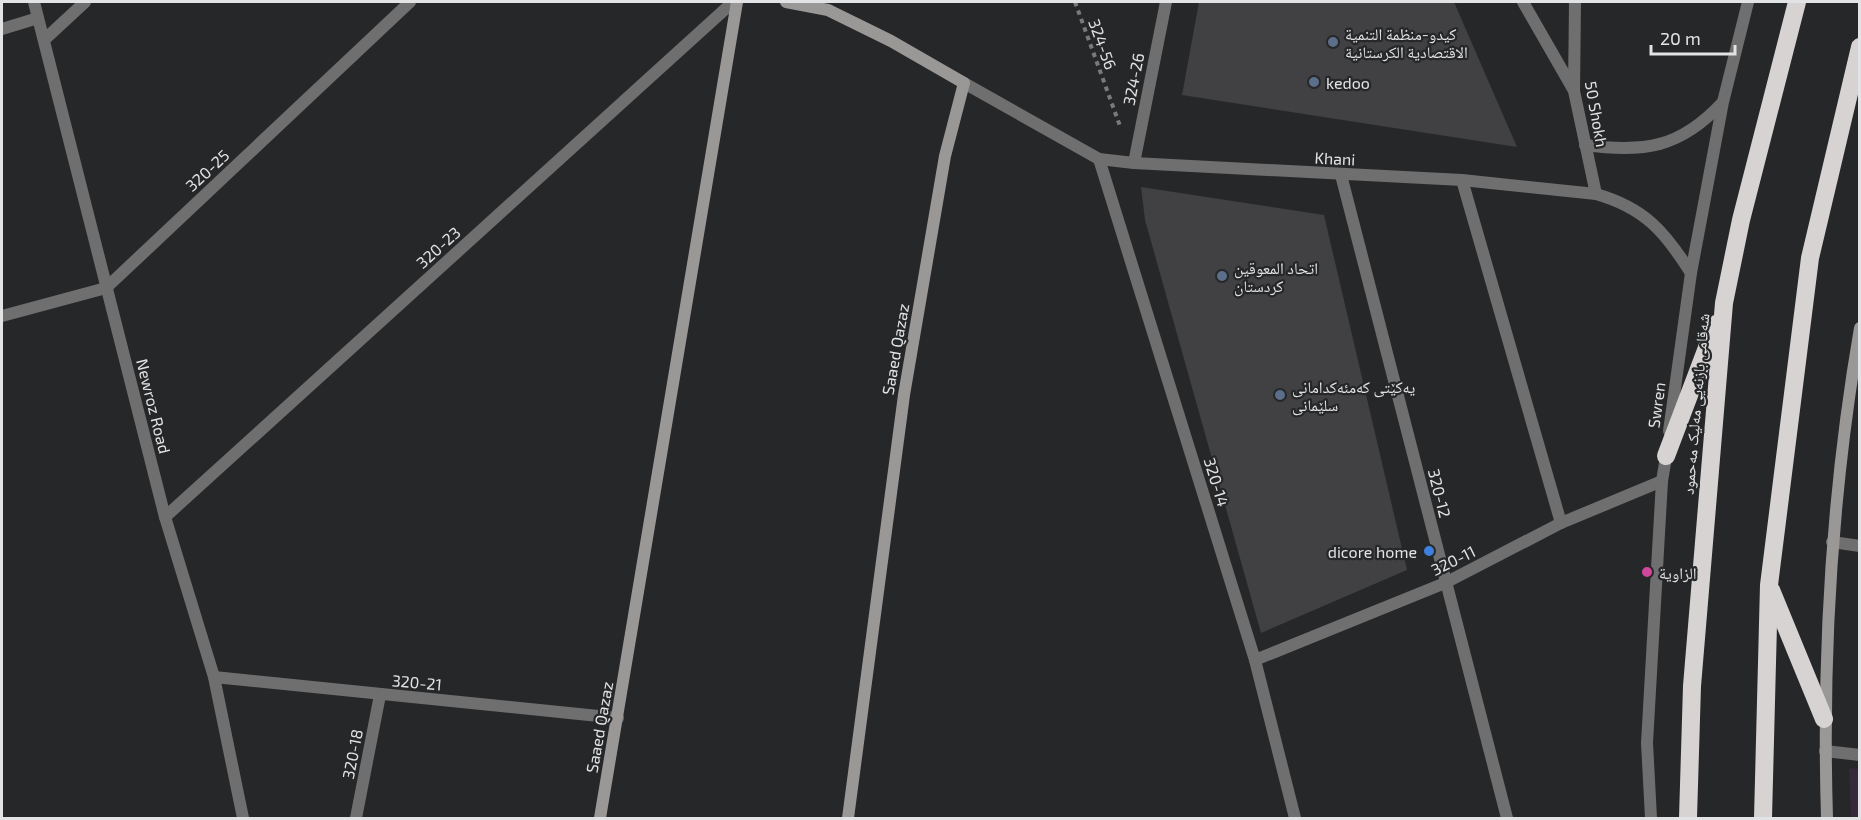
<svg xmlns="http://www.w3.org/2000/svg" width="1861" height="820" font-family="'Exo 2','Noto Naskh Arabic',sans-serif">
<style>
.education{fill:#342a39}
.building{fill:#414042}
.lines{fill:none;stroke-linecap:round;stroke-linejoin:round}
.path{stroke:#797a7b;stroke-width:4;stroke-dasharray:4.5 4.5;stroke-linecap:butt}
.street{stroke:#706f6f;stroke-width:12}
.secondary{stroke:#9a9797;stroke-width:12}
.highway{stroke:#d7d3d3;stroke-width:18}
.service-dot{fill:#5c6f8a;stroke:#262729;stroke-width:2}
.shop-dot{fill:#3f7fe0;stroke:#262729;stroke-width:2}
.hotel-dot{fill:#d1479c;stroke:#262729;stroke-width:2}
.labels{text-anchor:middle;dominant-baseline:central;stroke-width:4.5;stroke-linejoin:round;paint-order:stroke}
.poi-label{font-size:16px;fill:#e2e3e4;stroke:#262729;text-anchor:start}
.street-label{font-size:16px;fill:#e2e3e4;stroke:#262729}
</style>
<rect width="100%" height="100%" fill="#262729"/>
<!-- education -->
<polygon class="education" points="1849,768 1859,769 1859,818 1851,818"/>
<!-- building -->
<g class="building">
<polygon points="1199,2 1454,2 1517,147 1182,95"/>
<polygon points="1141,187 1324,215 1407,570 1261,633 1145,220"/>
</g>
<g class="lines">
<!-- path -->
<polyline class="path" points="1075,2 1120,126"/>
<!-- street -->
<g class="street">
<polyline points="34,2 165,517 214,677 243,818"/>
<polyline points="1523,2 1573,89"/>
<polyline points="1575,2 1574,91 1596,194"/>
<polyline points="2,29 38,18"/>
<polyline points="44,40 85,2"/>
<path d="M964,83L1099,159L1134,163L1462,180L1596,194C1645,208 1665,232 1691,273"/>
<path d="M1585,145C1644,153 1680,148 1722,103"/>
<polyline points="1099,159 1255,660 1295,818"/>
<polyline points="1134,163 1166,2"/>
<polyline points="1341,175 1507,818"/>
<polyline points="1462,180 1561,523"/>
<polyline points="2,316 106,288 410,2"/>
<polyline points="1669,431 1691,273 1723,102 1748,2"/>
<polyline points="165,517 733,2"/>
<polyline points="1832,542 1860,546"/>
<polyline points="1255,660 1445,583 1561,523 1662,481"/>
<polyline points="214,677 618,718"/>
<polyline points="1825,751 1860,755"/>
<polyline points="356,818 380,695"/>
<polyline points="1651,818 1647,743 1662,481 1667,451"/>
</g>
<!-- secondary -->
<g class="secondary">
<polyline points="786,2 828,10 891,41 964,83 945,156 904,395 848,818"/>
<polyline points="600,818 737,2"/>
<path d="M1827,818C1822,654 1832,490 1860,328"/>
</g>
<!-- highway -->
<g class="highway">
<polyline points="1666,456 1716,324"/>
<polyline points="1771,590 1824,719"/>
<polyline points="1688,818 1692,686 1724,303 1741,220 1797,2"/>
<polyline points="1763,818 1769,585 1810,258 1860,47"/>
</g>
</g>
<!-- markers -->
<g class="service-dot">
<circle cx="1333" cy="42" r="6"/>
<circle cx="1314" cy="82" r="6"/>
<circle cx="1222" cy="276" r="6"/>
<circle cx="1280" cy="395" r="6"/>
</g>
<circle class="shop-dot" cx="1429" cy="551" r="6"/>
<circle class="hotel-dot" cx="1647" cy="572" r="6"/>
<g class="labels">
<!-- poi labels -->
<g class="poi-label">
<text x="1345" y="33">کیدو-منظمة التنمية<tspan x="1345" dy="18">الاقتصادية الكرستانية</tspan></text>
<text x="1326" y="82">kedoo</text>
<text x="1234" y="267">اتحاد المعوقین<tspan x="1234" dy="18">کردستان</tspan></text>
<text x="1292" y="386">یەکێتی کەمئەکدامانی<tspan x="1292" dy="18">سلێمانی</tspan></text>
<text x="1417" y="551" text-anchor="end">dicore home</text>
<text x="1659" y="572">الزاوية</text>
</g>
<!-- street labels -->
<g class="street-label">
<text transform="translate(1103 44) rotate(70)">324-56</text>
<text transform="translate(1133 79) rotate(-79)">324-26</text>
<text transform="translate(1597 114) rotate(80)">50 Shokh</text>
<text transform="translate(1335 158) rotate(3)">Khani</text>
<text transform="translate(207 170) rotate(-43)">320-25</text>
<text transform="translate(438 247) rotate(-42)">320-23</text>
<text transform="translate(895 349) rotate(-80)">Saaed Qazaz</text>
<text transform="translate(1695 404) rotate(-85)">شەقامی بازنەیی مەلیک مەحمود</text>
<text transform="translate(1656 405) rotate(-82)">Swren</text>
<text transform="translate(154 406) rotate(76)">Newroz Road</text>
<text transform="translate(1217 482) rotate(73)">320-14</text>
<text transform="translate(1440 493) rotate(76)">320-12</text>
<text transform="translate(1453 560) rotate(-26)">320-11</text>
<text transform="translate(417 682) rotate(5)">320-21</text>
<text transform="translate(599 727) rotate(-80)">Saaed Qazaz</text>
<text transform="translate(352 754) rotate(-79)">320-18</text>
</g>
</g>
<!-- border -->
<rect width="1861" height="820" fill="none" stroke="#e2e3e4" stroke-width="6"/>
<!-- scale -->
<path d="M1651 45v9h84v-9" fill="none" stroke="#e2e3e4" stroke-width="3"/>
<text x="1660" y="45" font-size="18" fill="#e2e3e4" stroke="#262729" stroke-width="4.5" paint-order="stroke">20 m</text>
</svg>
